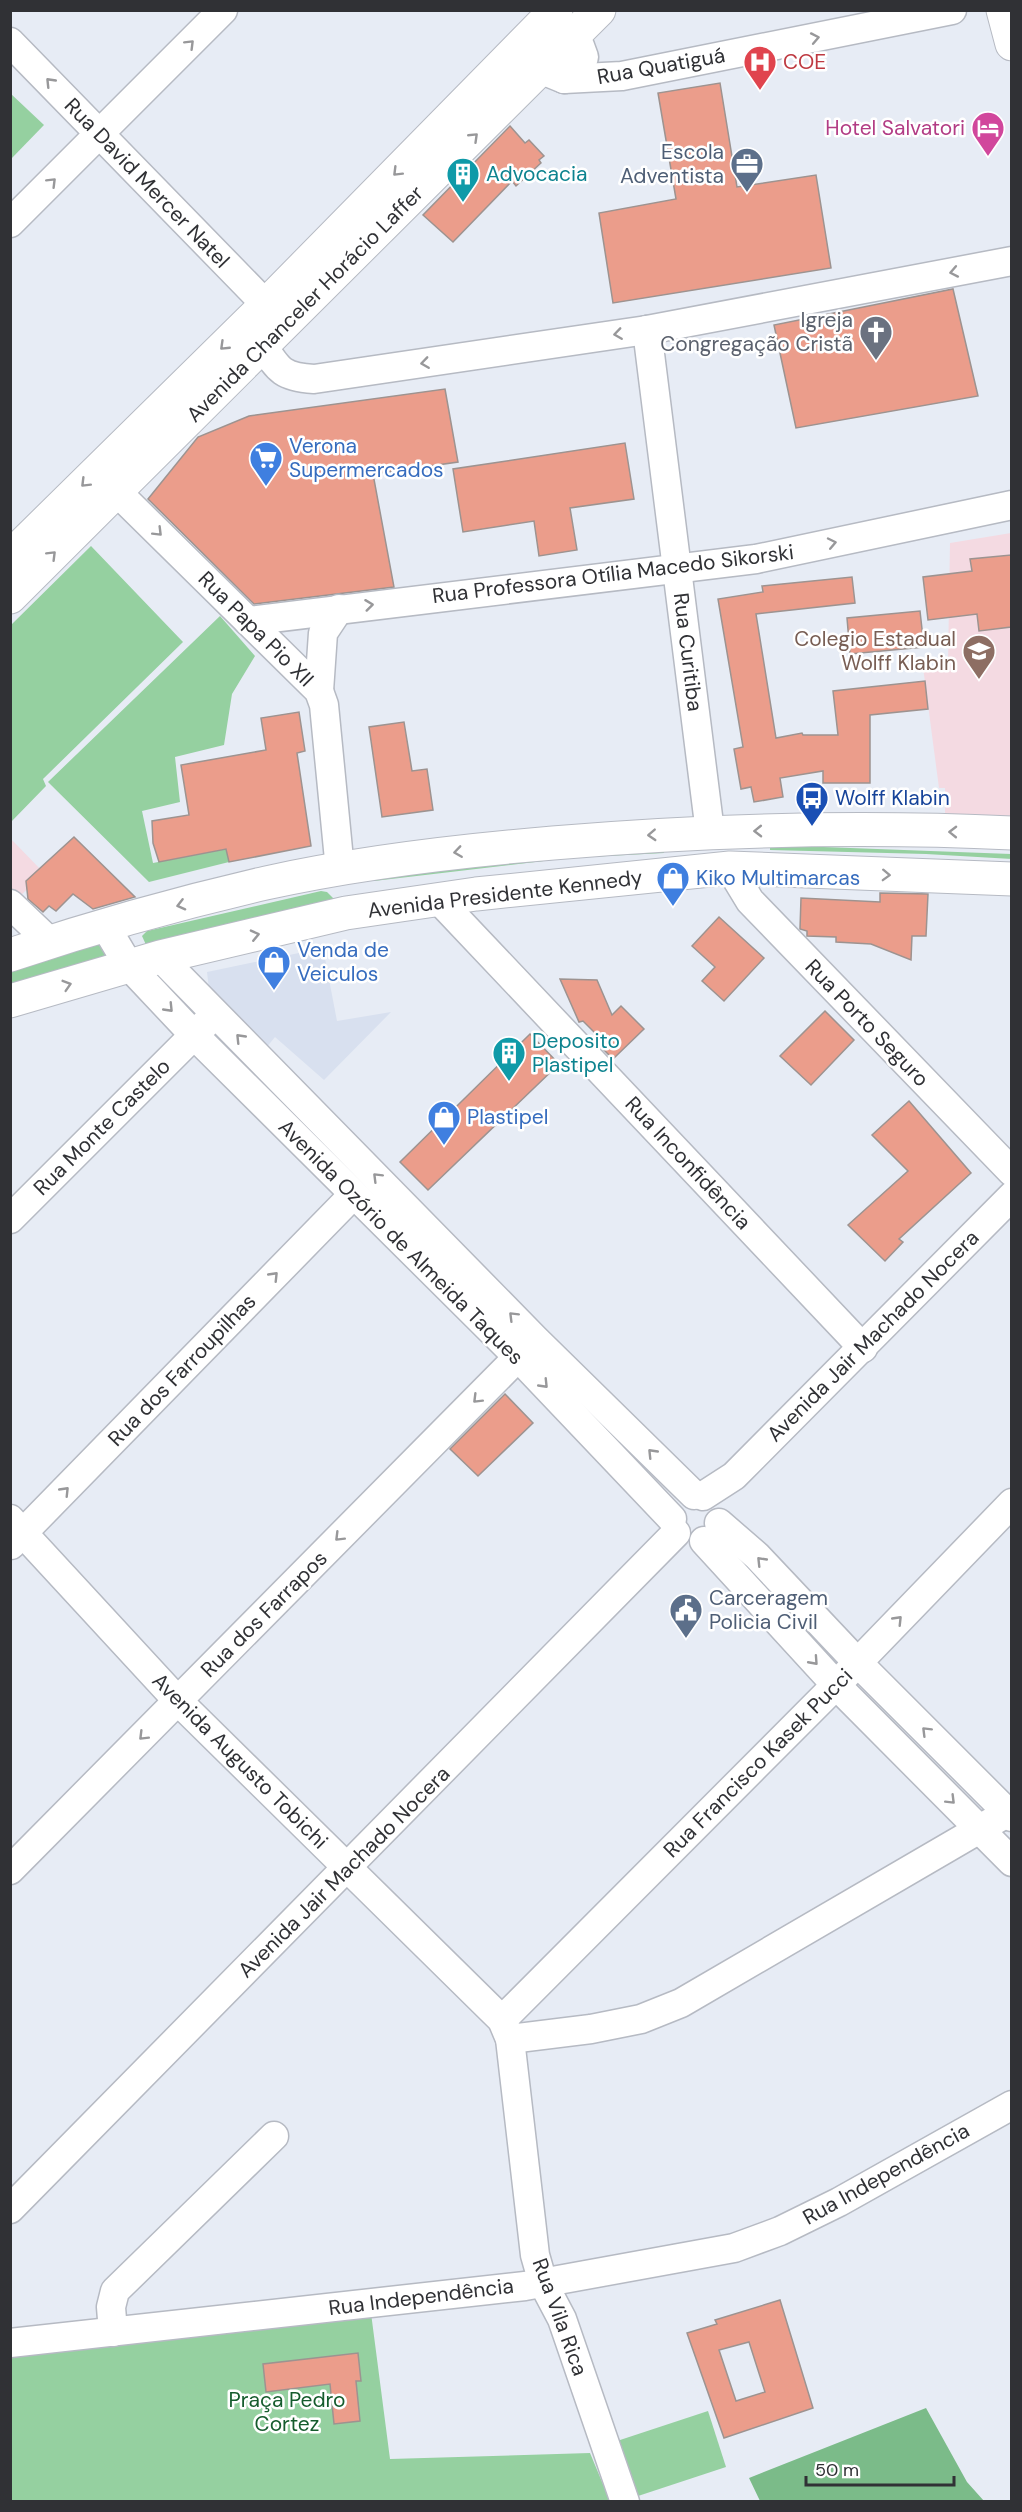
<svg xmlns="http://www.w3.org/2000/svg" width="1022" height="2512" font-family="'DM Sans',sans-serif">
<style>
.built{fill:#d8e0ef}
.education{fill:#f4dae2}
.green{fill:#95d0a0}
.forest{fill:#7bbb89}
.building{fill:#eb9d8b;stroke:#9d9390;stroke-width:1.5;fill-rule:evenodd}
.lines{fill:none;stroke-linecap:round;stroke-linejoin:round}
.minor-casing{stroke:#b6bac3;stroke-width:31}
.major-casing{stroke:#b6bac3;stroke-width:35}
.minor{stroke:#fff;stroke-width:28}
.major{stroke:#fff;stroke-width:33}
.oneway{stroke:#98989a}
.labels{text-anchor:middle;dominant-baseline:central;stroke-width:5;stroke-linejoin:round;paint-order:stroke}
.health-label{font-size:21px;fill:#be3a42;stroke:#fff;text-anchor:start}
.street-label{font-size:21px;fill:#303135;stroke:#fff}
.hotel-label{font-size:21px;fill:#b23c85;stroke:#fff;text-anchor:end}
.service-label{font-size:21px;fill:#4e5e75;stroke:#fff;text-anchor:end}
.culture-label{font-size:21px;fill:#0d838f;stroke:#fff;text-anchor:start}
.worship-label{font-size:21px;fill:#5b616d;stroke:#fff;text-anchor:end}
.shop-label{font-size:21px;fill:#366cbe;stroke:#fff;text-anchor:start}
.education-label{font-size:21px;fill:#785e54;stroke:#fff;text-anchor:end}
.transit-label{font-size:21px;fill:#164399;stroke:#fff;text-anchor:start}
.park-label{font-size:21px;fill:#155c2d;stroke:#fff}
</style>
<rect width="100%" height="100%" fill="#e7ecf5"/>
<!-- built -->
<polygon class="built" points="323,948 337,1021 391,1012 324,1080 275,1037 266,1048 209,989 207,972"/>
<!-- education -->
<g class="education">
<polygon points="1011,533 1011,819 945,816 945,788 939,788 923,667 948,664 950,543"/>
<polygon points="10,838 44,873 17,899 11,892"/>
</g>
<!-- green -->
<g class="green">
<polygon points="10,93 44,125 11,159 10,159"/>
<polygon points="91,546 183,642 43,779 46,786 11,822 11,625"/>
<polygon points="220,616 255,656 232,694 224,745 175,757 180,802 142,811 153,863 226,849 229,862 149,882 48,782"/>
<polygon points="770,845 1011,854 1012,859 926,854 770,850"/>
<polygon points="662,846 664,853 569,858 374,881 373,875"/>
<polygon points="321,891 327,892 336,901 147,947 142,936 147,931"/>
<polygon points="95,944 105,945 107,958 11,994 11,970"/>
<polygon points="371,2313 390,2459 590,2453 610,2501 11,2501 10,2352"/>
<polygon points="708,2411 726,2467 635,2497 617,2441"/>
</g>
<!-- forest -->
<polygon class="forest" points="926,2408 967,2482 984,2501 760,2501 749,2478"/>
<!-- building -->
<g class="building">
<polygon points="720,83 737,187 816,175 831,268 613,303 599,213 676,199 658,93"/>
<polygon points="510,126 525,143 529,140 544,156 539,160 541,163 516,186 512,181 453,242 423,215"/>
<polygon points="953,289 978,396 796,428 774,325"/>
<polygon points="445,389 458,462 373,474 394,587 254,604 148,499 198,437 249,416"/>
<polygon points="625,443 634,499 570,508 577,550 539,556 534,521 463,532 453,469"/>
<polygon points="1011,555 1011,627 979,631 977,614 928,620 923,577 972,571 970,559"/>
<polygon points="852,577 855,603 756,614 776,738 802,733 803,735 838,735 833,691 925,681 928,709 870,715 870,783 823,783 823,771 780,778 783,797 754,802 751,787 741,789 734,749 743,747 718,599 763,592 762,586"/>
<polygon points="920,611 924,647 850,654 847,618"/>
<polygon points="299,712 305,751 297,753 311,846 229,862 226,849 159,862 153,843 152,821 189,815 181,765 266,750 261,718"/>
<polygon points="404,722 412,771 427,769 433,810 382,817 369,727"/>
<polygon points="74,837 135,897 93,909 73,894 56,911 49,906 43,912 28,899 26,881"/>
<polygon points="880,893 928,894 926,936 912,936 911,960 871,944 836,942 836,937 807,936 807,931 800,929 801,898 880,902"/>
<polygon points="719,917 764,958 724,1001 702,981 715,967 692,946"/>
<polygon points="560,979 597,980 612,1015 621,1006 644,1029 613,1059 599,1045 603,1041 583,1021 579,1022"/>
<polygon points="825,1011 854,1040 811,1085 780,1056"/>
<polygon points="530,1034 559,1064 428,1190 400,1162"/>
<polygon points="909,1101 971,1173 899,1239 903,1242 885,1261 848,1225 908,1171 872,1135"/>
<polygon points="505,1394 533,1423 478,1476 450,1449"/>
<path d="M780,2300L813,2408L724,2438L687,2333L717,2324L715,2320ZM749,2342L765,2392L736,2401L719,2350Z"/>
<polygon points="358,2353 361,2381 356,2381 360,2421 334,2424 330,2384 266,2392 263,2364"/>
</g>
<g class="lines">
<defs>
<g id="minor">
<polyline points="10,42 281,320"/>
<polyline points="525,54 542,70 564,79 622,76 952,10"/>
<polyline points="564,79 579,71 584,57 580,46 569,40"/>
<polyline points="10,223 223,10"/>
<polyline points="647,330 710,832"/>
<path d="M263,346C279,371 283,377 314,379L647,330L1012,261"/>
<polyline points="116,491 319,691 324,705 340,870"/>
<polyline points="248,621 756,559 1012,505"/>
<polyline points="319,691 323,633 339,609"/>
<polyline points="730,868 750,901 1012,1172"/>
<polyline points="438,899 863,1348"/>
<polyline points="10,904 50,942"/>
<polyline points="104,924 129,966 194,1035 518,1357 672,1519"/>
<polyline points="160,957 535,1339 694,1495"/>
<polyline points="10,1219 208,1021"/>
<polyline points="703,1496 734,1476 1012,1196"/>
<polyline points="10,1519 178,1701 502,2020 510,2039 535,2255 543,2283 562,2319 625,2502"/>
<polyline points="719,1523 757,1556 857,1662 1012,1817"/>
<polyline points="704,1541 836,1685 1012,1862"/>
<polyline points="11,1545 353,1195"/>
<polyline points="10,1870 518,1357"/>
<polyline points="502,2020 836,1685 1012,1503"/>
<polyline points="510,2039 591,2029 641,2019 681,2003 1007,1813"/>
<polyline points="10,2209 676,1533"/>
<polyline points="113,2332 111,2307 115,2291 274,2136"/>
<polyline points="10,2343 525,2286 734,2248 780,2231 839,2202 1012,2105"/>
</g>
<g id="major">
<polyline points="1003,10 1012,44"/>
<polyline points="10,557 266,305 556,10"/>
<polyline points="10,597 599,10"/>
<path d="M10,955C94,927 179,903 266,883C360,862 457,851 553,843C706,830 858,826 1012,833"/>
<polyline points="10,1001 160,957 346,913 476,894 730,868 1012,879"/>
</g>
</defs>
<!-- minor casing -->
<use href="#minor" class="minor-casing"/>
<!-- major casing -->
<use href="#major" class="major-casing"/>
<!-- minor -->
<use href="#minor" class="minor"/>
<!-- major -->
<use href="#major" class="major"/>
</g>
<!-- one-way arrows -->
<defs><path id="oneway-chevron" d="M-2-3.5L2.5 0L-2 3.5" fill="none" stroke-width="1.6" stroke-linecap="round" stroke-linejoin="round" transform="scale(1.5)"/></defs>
<g class="oneway">
<use href="#oneway-chevron" transform="translate(815 38) rotate(-11)"/>
<use href="#oneway-chevron" transform="translate(190 44) rotate(-45)"/>
<use href="#oneway-chevron" transform="translate(50 82) rotate(-134)"/>
<use href="#oneway-chevron" transform="translate(474 137) rotate(-44)"/>
<use href="#oneway-chevron" transform="translate(397 172) rotate(135)"/>
<use href="#oneway-chevron" transform="translate(52 182) rotate(-45)"/>
<use href="#oneway-chevron" transform="translate(954 272) rotate(169)"/>
<use href="#oneway-chevron" transform="translate(618 334) rotate(172)"/>
<use href="#oneway-chevron" transform="translate(224 346) rotate(136)"/>
<use href="#oneway-chevron" transform="translate(425 363) rotate(172)"/>
<use href="#oneway-chevron" transform="translate(85 483) rotate(135)"/>
<use href="#oneway-chevron" transform="translate(158 532) rotate(45)"/>
<use href="#oneway-chevron" transform="translate(832 543) rotate(-12)"/>
<use href="#oneway-chevron" transform="translate(52 555) rotate(-45)"/>
<use href="#oneway-chevron" transform="translate(369 605) rotate(-7)"/>
<use href="#oneway-chevron" transform="translate(758 831) rotate(179)"/>
<use href="#oneway-chevron" transform="translate(953 832) rotate(-179)"/>
<use href="#oneway-chevron" transform="translate(652 835) rotate(177)"/>
<use href="#oneway-chevron" transform="translate(458 852) rotate(172)"/>
<use href="#oneway-chevron" transform="translate(886 875) rotate(2)"/>
<use href="#oneway-chevron" transform="translate(181 905) rotate(166)"/>
<use href="#oneway-chevron" transform="translate(255 935) rotate(-13)"/>
<use href="#oneway-chevron" transform="translate(67 985) rotate(-17)"/>
<use href="#oneway-chevron" transform="translate(169 1008) rotate(46)"/>
<use href="#oneway-chevron" transform="translate(240 1038) rotate(-134)"/>
<use href="#oneway-chevron" transform="translate(377 1177) rotate(-135)"/>
<use href="#oneway-chevron" transform="translate(274 1276) rotate(-46)"/>
<use href="#oneway-chevron" transform="translate(513 1316) rotate(-135)"/>
<use href="#oneway-chevron" transform="translate(544 1384) rotate(46)"/>
<use href="#oneway-chevron" transform="translate(477 1399) rotate(135)"/>
<use href="#oneway-chevron" transform="translate(652 1453) rotate(-134)"/>
<use href="#oneway-chevron" transform="translate(65 1491) rotate(-46)"/>
<use href="#oneway-chevron" transform="translate(339 1537) rotate(135)"/>
<use href="#oneway-chevron" transform="translate(761 1561) rotate(-134)"/>
<use href="#oneway-chevron" transform="translate(898 1620) rotate(-46)"/>
<use href="#oneway-chevron" transform="translate(814 1661) rotate(48)"/>
<use href="#oneway-chevron" transform="translate(926 1731) rotate(-135)"/>
<use href="#oneway-chevron" transform="translate(143 1736) rotate(135)"/>
<use href="#oneway-chevron" transform="translate(951 1800) rotate(45)"/>
</g>
<!-- icons -->
<defs>
<symbol id="hospital-pin" viewBox="-11 -11 22 30"><path d="M0 17L-7.5 6A9.5 9.5 0 1 1 7.5 6Z" fill="#e0444e" stroke="#fff"/><path d="M-5-5h3v3.5h4V-5h3V5h-3V1.5h-4V5h-3Z" fill="#fff"/></symbol>
<symbol id="hotel-pin" viewBox="-11 -11 22 30"><path d="M0 17L-7.5 6A9.5 9.5 0 1 1 7.5 6Z" fill="#d1479c" stroke="#fff"/><path d="M-6-4.5h1.5V1H6V5H4.5V3h-9V5H-6ZM-4 0a1.8 1.8 0 1 1 3.6 0ZM.5 0V-2.5h3Q6-2.5 6 0Z" fill="#fff"/></symbol>
<symbol id="office-pin" viewBox="-11 -11 22 30"><path d="M0 17L-7.5 6A9.5 9.5 0 1 1 7.5 6Z" fill="#5c6f8a" stroke="#fff"/><path d="M-6-3h4V-5.5h4V-3h4V5H-6ZM-1-4.5V-3h2v-1.5ZM-6 0V1H6V0Z" fill="#fff"/></symbol>
<symbol id="building-pin" viewBox="-11 -11 22 30"><path d="M0 17L-7.5 6A9.5 9.5 0 1 1 7.5 6Z" fill="#0f9aa8" stroke="#fff"/><path d="M-4-6H4V6H1V3H-1V6H-4ZM-2.5-4.3h1.7v1.8h-1.7ZM.8-4.3h1.7v1.8H.8ZM-2.5-1h1.7V.8h-1.7ZM.8-1h1.7V.8H.8Z" fill="#fff"/></symbol>
<symbol id="church-pin" viewBox="-11 -11 22 30"><path d="M0 17L-7.5 6A9.5 9.5 0 1 1 7.5 6Z" fill="#6b7280" stroke="#fff"/><path d="M-1.2-6h2.4v3.5h3.3v2.4h-3.3V6h-2.4V-.1h-3.3v-2.4h3.3Z" fill="#fff"/></symbol>
<symbol id="supermarket-pin" viewBox="-11 -11 22 30"><path d="M0 17L-7.5 6A9.5 9.5 0 1 1 7.5 6Z" fill="#3f7fe0" stroke="#fff"/><path d="M-6-5.5h2.5l.6 2H6L4.5 2H-2.5L-4.4-4H-6ZM-1.5 3.2a1.3 1.3 0 1 0 .1 0ZM3 3.2a1.3 1.3 0 1 0 .1 0Z" fill="#fff"/></symbol>
<symbol id="school-pin" viewBox="-11 -11 22 30"><path d="M0 17L-7.5 6A9.5 9.5 0 1 1 7.5 6Z" fill="#8d6e63" stroke="#fff"/><path d="M0-5L7-2L0 1L-7-2ZM-4 1L0 2.5L4 1V4Q0 6-4 4Z" fill="#fff"/></symbol>
<symbol id="bus-pin" viewBox="-11 -11 22 30"><path d="M0 17L-7.5 6A9.5 9.5 0 1 1 7.5 6Z" fill="#1a4fb4" stroke="#fff"/><path d="M-5-6H5V4H4V6H2V4H-2V6H-4V4H-5ZM-3.5-4V0h7V-4ZM-3.5 1.2v1.5H-2V1.2ZM2 1.2v1.5H3.5V1.2Z" fill="#fff"/></symbol>
<symbol id="shop-pin" viewBox="-11 -11 22 30"><path d="M0 17L-7.5 6A9.5 9.5 0 1 1 7.5 6Z" fill="#3f7fe0" stroke="#fff"/><path d="M-5-2.5h2.3a2.7 3.5 0 0 1 5.4 0H5L5.5 6h-11ZM-1.5-2.5h3a1.5 2.3 0 0 0-3 0Z" fill="#fff"/></symbol>
<symbol id="civic-pin" viewBox="-11 -11 22 30"><path d="M0 17L-7.5 6A9.5 9.5 0 1 1 7.5 6Z" fill="#5c6f8a" stroke="#fff"/><path d="M-.6-6.5H3V-4.5H.6V-3L4-1V1h2V6H-6V1h2V-1L-.6-3ZM-1.2 2.5V6h2.4V2.5Z" fill="#fff"/></symbol>
</defs>
<g fill-rule="evenodd">
<use href="#hospital-pin" x="741" y="43" width="38" height="52"/>
<use href="#hotel-pin" x="969" y="109" width="38" height="52"/>
<use href="#office-pin" x="728" y="145" width="38" height="52"/>
<use href="#building-pin" x="444" y="155" width="38" height="52"/>
<use href="#church-pin" x="857" y="313" width="38" height="52"/>
<use href="#supermarket-pin" x="247" y="439" width="38" height="52"/>
<use href="#school-pin" x="960" y="632" width="38" height="52"/>
<use href="#bus-pin" x="793" y="779" width="38" height="52"/>
<use href="#shop-pin" x="654" y="859" width="38" height="52"/>
<use href="#shop-pin" x="255" y="943" width="38" height="52"/>
<use href="#building-pin" x="490" y="1034" width="38" height="52"/>
<use href="#shop-pin" x="425" y="1098" width="38" height="52"/>
<use href="#civic-pin" x="667" y="1591" width="38" height="52"/>
</g>
<g class="labels">
<!-- health labels -->
<g class="health-label">
<text x="783" y="62">COE</text>
</g>
<!-- street labels -->
<g class="street-label">
<text transform="translate(661 66) rotate(-10)">Rua Quatiguá</text>
<text transform="translate(147 183) rotate(46)">Rua David Mercer Natel</text>
<text transform="translate(305 304) rotate(-45)">Avenida Chanceler Horácio Laffer</text>
<text transform="translate(613 574) rotate(-7)">Rua Professora Otília Macedo Sikorski</text>
<text transform="translate(256 629) rotate(45)">Rua Papa Pio XII</text>
<text transform="translate(688 652) rotate(83)">Rua Curitiba</text>
<text transform="translate(505 894) rotate(-7)">Avenida Presidente Kennedy</text>
<text transform="translate(867 1023) rotate(46)">Rua Porto Seguro</text>
<text transform="translate(102 1127) rotate(-45)">Rua Monte Castelo</text>
<text transform="translate(688 1163) rotate(47)">Rua Inconfidência</text>
<text transform="translate(401 1242) rotate(45)">Avenida Ozório de Almeida Taques</text>
<text transform="translate(873 1336) rotate(-45)">Avenida Jair Machado Nocera</text>
<text transform="translate(182 1370) rotate(-46)">Rua dos Farroupilhas</text>
<text transform="translate(264 1614) rotate(-45)">Rua dos Farrapos</text>
<text transform="translate(240 1761) rotate(45)">Avenida Augusto Tobichi</text>
<text transform="translate(758 1763) rotate(-45)">Rua Francisco Kasek Pucci</text>
<text transform="translate(344 1872) rotate(-45)">Avenida Jair Machado Nocera</text>
<text transform="translate(886 2174) rotate(-29)">Rua Independência</text>
<text transform="translate(421 2297) rotate(-7)">Rua Independência</text>
<text transform="translate(560 2317) rotate(70)">Rua Vila Rica</text>
</g>
<!-- hotel labels -->
<g class="hotel-label">
<text x="965" y="128">Hotel Salvatori</text>
</g>
<!-- service labels -->
<g class="service-label">
<text x="724" y="152">Escola<tspan x="724" dy="24">Adventista</tspan></text>
<text x="709" y="1598" text-anchor="start">Carceragem<tspan x="709" dy="24">Policia Civil</tspan></text>
</g>
<!-- culture labels -->
<g class="culture-label">
<text x="486" y="174">Advocacia</text>
<text x="532" y="1041">Deposito<tspan x="532" dy="24">Plastipel</tspan></text>
</g>
<!-- worship labels -->
<g class="worship-label">
<text x="853" y="320">Igreja<tspan x="853" dy="24">Congregação Cristã</tspan></text>
</g>
<!-- shop labels -->
<g class="shop-label">
<text x="289" y="446">Verona<tspan x="289" dy="24">Supermercados</tspan></text>
<text x="696" y="878">Kiko Multimarcas</text>
<text x="297" y="950">Venda de<tspan x="297" dy="24">Veiculos</tspan></text>
<text x="467" y="1117">Plastipel</text>
</g>
<!-- education labels -->
<g class="education-label">
<text x="956" y="639">Colegio Estadual<tspan x="956" dy="24">Wolff Klabin</tspan></text>
</g>
<!-- transit labels -->
<g class="transit-label">
<text x="835" y="798">Wolff Klabin</text>
</g>
<!-- park labels -->
<g class="park-label">
<text x="287" y="2400">Praça Pedro<tspan x="287" dy="24">Cortez</tspan></text>
</g>
</g>
<!-- border -->
<rect width="1022" height="2512" fill="none" stroke="#303135" stroke-width="24"/>
<!-- scale -->
<path d="M806 2476v9h148v-9" fill="none" stroke="#303135" stroke-width="3"/>
<text x="815" y="2476" font-size="18" fill="#303135" stroke="#ffffff" stroke-width="4.5" paint-order="stroke">50 m</text>
</svg>
